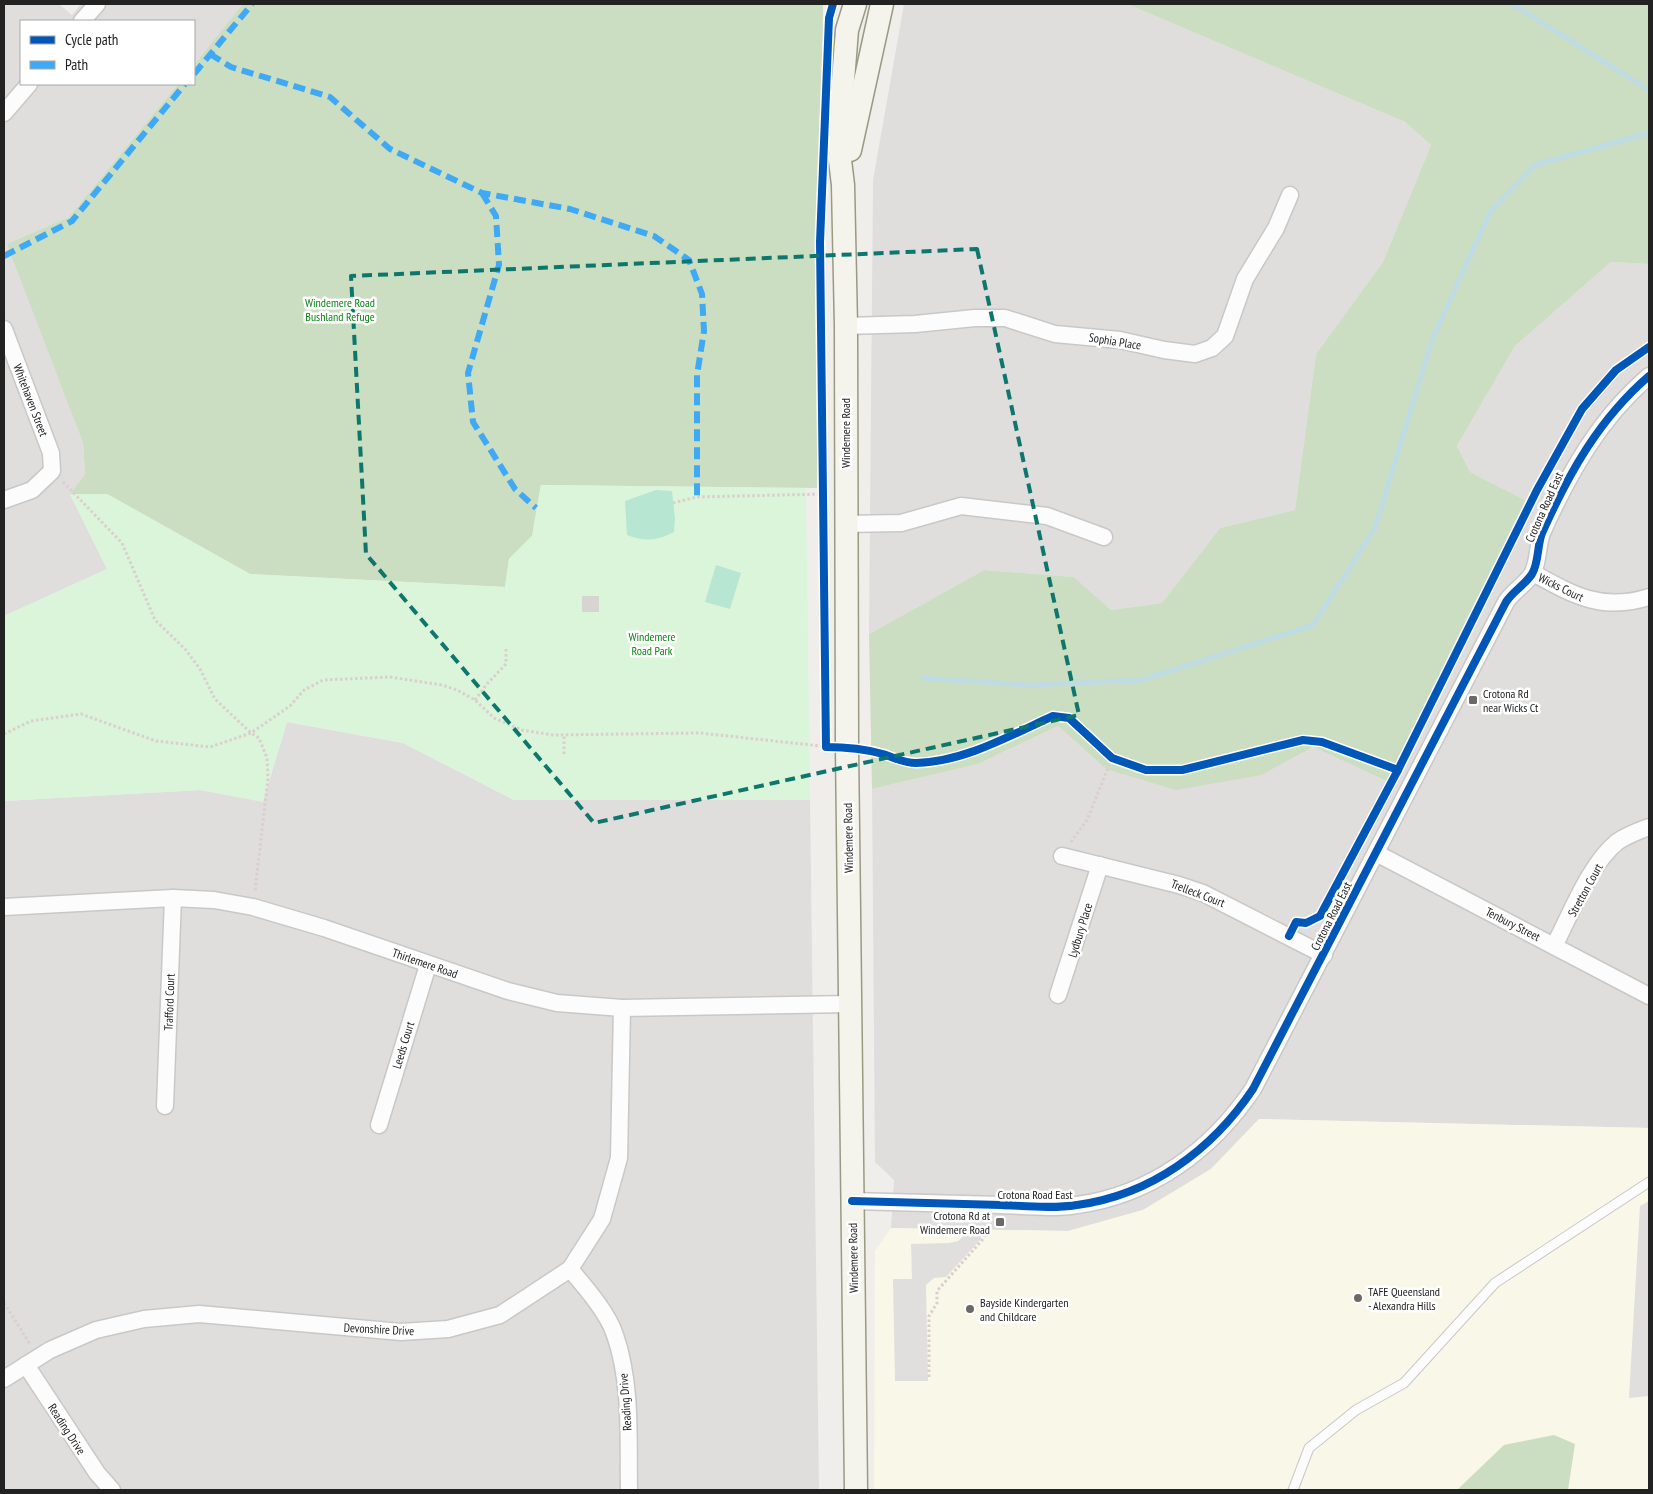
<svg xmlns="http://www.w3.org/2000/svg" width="1653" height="1494" font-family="'PT Sans Narrow',sans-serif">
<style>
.residential{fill:#dfdedc}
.education{fill:#f8f7e8}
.forest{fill:#cbdec1}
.park{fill:#daf5da}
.pitch{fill:#b7e6d2}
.parking{fill:#e0dfde}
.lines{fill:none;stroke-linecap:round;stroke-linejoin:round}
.stream{stroke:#bfdbe3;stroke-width:5}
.building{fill:#d7d4d2}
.service-casing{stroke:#c9c8c7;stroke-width:11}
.minor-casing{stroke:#c9c8c7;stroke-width:19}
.secondary-casing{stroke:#999a82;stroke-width:25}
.path{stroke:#dccecd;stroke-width:3;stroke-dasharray:2.5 2.5;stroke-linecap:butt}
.service{stroke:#fdfcfc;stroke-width:9}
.minor{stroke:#fdfcfc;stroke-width:16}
.secondary{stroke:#f4f4ed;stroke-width:22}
.quiet{stroke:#3fa9f5;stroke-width:6;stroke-dasharray:12 6;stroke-linecap:butt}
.cycleway-casing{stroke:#fff;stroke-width:11}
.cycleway{stroke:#0057b8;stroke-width:8}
.marked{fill:none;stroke:#0f766e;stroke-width:4;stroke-dasharray:10 6;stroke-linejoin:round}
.poi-dot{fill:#6a6968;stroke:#fff;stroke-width:2}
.labels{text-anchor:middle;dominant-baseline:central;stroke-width:5;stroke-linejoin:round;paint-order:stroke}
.park-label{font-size:12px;fill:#0c8416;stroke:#fff}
.street-label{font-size:12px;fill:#222;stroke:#fff}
.poi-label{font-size:12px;fill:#222;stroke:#fff;text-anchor:start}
</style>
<rect width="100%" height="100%" fill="#f0eeeb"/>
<!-- residential -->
<g class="residential">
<polygon points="4,4 59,4 72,15 81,4 244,4 194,65 194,21 21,21 21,84 178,84 69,217 8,244 83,443 85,474 70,494 107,569 4,616"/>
<polygon points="904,4 1127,4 1405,122 1431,145 1383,262 1316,354 1295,510 1220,528 1162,603 1111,610 1074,577 984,570 869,634 873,180"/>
<polygon points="1611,262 1649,264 1649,1128 1259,1119 1211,1169 1143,1210 1068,1231 891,1228 894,1180 875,1162 872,789 978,764 1058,726 1106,769 1262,775 1313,747 1395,785 1535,505 1470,472 1457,446 1515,346"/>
<polygon points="287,722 403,743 514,800 810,800 819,1490 4,1490 4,801 200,790 263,801"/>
</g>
<!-- education -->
<polygon class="education" points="1259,1119 1649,1128 1649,1490 874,1490 875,1251 891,1228 1068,1231 1143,1210 1211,1169"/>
<!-- forest -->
<g class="forest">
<polygon points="243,4 823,4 817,488 541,485 532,536 509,559 505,587 250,574 107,494 70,494 85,474 83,443 7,244 69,217 178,84 194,84 194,65"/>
<polygon points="1127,4 1649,4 1649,264 1611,262 1515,346 1457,446 1470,472 1535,505 1395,785 1313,747 1262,775 1176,790 1106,769 1058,726 978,764 872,789 869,634 984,570 1074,577 1111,610 1162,603 1220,528 1295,510 1316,354 1383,262 1431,145 1405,122"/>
<polygon points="1554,1435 1575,1444 1568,1490 1457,1490 1504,1445"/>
</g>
<!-- park -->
<polygon class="park" points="541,485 806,488 810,800 514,800 403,743 287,722 263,802 200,790 4,801 4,616 107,569 70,494 107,494 250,574 505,587 509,559 532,536"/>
<!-- pitch -->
<g class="pitch">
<path d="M656,490L672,491L675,519L674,532C656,541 646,542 627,535L625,501Z"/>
<polygon points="716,565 741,573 730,609 705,602"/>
</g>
<!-- parking -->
<g class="parking">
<polygon points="1649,1201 1649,1396 1629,1398 1640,1206"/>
<polygon points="968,1232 981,1234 981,1239 946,1277 934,1278 926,1285 928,1381 895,1381 893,1279 912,1279 911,1244 949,1243 958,1241"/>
</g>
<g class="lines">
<!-- stream -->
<g class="stream">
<polyline points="1512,4 1649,90"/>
<polyline points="923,678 1029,685 1142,680 1313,625 1375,528 1432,340 1490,212 1535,165 1649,133"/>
</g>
</g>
<!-- building -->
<rect class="building" x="582" y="596" width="17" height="16"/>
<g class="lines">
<defs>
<polyline id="service" points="1293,1490 1309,1448 1356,1410 1404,1383 1495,1283 1649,1182"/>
<g id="minor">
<polyline points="82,21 97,4"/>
<polyline points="4,113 29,84"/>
<polyline points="846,326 915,324 975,318 1005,318 1055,334 1120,340 1164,350 1195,354 1212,348 1225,336 1245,279 1276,228 1290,195"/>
<polyline points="4,329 51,453 52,471 32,490 4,500"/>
<polyline points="845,524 901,523 961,506 1047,516 1104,537"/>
<path d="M1533,573C1573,595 1602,612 1649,597"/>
<polyline points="1376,853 1649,996"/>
<polyline points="1062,856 1179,885 1203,893 1324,955"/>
<polyline points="4,907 173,898 214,900 253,907 324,928 508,991 557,1003 622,1008 850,1004"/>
<path d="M1554,946C1571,914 1589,865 1617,842C1627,835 1638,831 1649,827"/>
<polyline points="1058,995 1100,865"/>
<polyline points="165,1106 173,898"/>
<polyline points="379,1125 428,965"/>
<path d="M852,1201C902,1202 951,1204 1001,1205C1026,1206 1052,1209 1077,1205C1151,1195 1212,1150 1253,1089L1506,602C1513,591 1525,585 1532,574C1539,562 1537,546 1542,533C1569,473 1599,419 1649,376"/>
<path d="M570,1269C585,1287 608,1313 615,1335C632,1384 628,1439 629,1490"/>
<polyline points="26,1365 97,1473 112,1490"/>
<polyline points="4,1379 50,1350 96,1330 144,1319 199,1314 401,1332 448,1329 500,1315 570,1269 602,1219 619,1158 622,1008"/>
</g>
<g id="secondary">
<polyline points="855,4 847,30 838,144 843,185 846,326 847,747 856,1490"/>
<polyline points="850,150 882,4"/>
</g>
</defs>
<!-- service casing -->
<use href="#service" class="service-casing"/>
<!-- minor casing -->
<use href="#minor" class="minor-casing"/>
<!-- secondary casing -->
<use href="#secondary" class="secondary-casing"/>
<!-- path -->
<g class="path">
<polyline points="822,197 820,242 825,601"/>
<polyline points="63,482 122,543 155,620 185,649 200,669 215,699 251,733 259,738 267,758 268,778 255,891"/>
<polyline points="673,503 697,497 824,494"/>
<polyline points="475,700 487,684 506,664 506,649"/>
<polyline points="4,734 31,721 81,714 156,741 210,747 251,733 290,706 304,690 323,680 390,677 442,685 457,690 475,700 494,718 522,730 553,735 700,733 830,747"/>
<polyline points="564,754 564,735"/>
<polyline points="1071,842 1087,820 1112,758"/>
<polyline points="4,1303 30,1344"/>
<polyline points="929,1377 929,1316 937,1303 937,1291 983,1239 986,1233"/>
</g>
<!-- service -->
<use href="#service" class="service"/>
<!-- minor -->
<use href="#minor" class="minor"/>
<!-- secondary -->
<use href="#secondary" class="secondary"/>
<!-- quiet -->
<g class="quiet">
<polyline points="210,54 231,67 330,97 390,149 482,193 570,209 654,236 689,260 702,294 704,331 697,375 697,497"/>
<polyline points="194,74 252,4"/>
<polyline points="482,193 496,216 499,265 468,373 473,422 515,489 536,508"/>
<polyline points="4,256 72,221 185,84"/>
</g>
<defs>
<g id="cycleway">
<path d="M833,4L829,18L820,242L826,747C845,747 865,749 883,754C895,758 904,763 916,763C964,762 1011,735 1053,716L1069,718L1112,758L1146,770H1182L1303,740L1322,742L1398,770"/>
<polyline points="1289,936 1296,922 1306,923 1320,916 1398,770 1537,490 1582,409 1616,370 1649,347"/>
<path d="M852,1201C902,1202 951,1204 1001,1205C1026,1206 1052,1209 1077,1205C1151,1195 1212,1150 1253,1089L1506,602C1513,591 1525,585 1532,574C1539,562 1537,546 1542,533C1569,473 1599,419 1649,376"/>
</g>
</defs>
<!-- cycleway casing -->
<use href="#cycleway" class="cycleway-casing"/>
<!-- cycleway -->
<use href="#cycleway" class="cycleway"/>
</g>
<!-- marked area -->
<path class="marked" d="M977,249L1079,715L594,823L366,554L351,276Z"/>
<!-- markers -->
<g class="poi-dot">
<rect x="1468" y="695" width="10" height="10" rx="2.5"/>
<rect x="995" y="1217" width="10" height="10" rx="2.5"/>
<circle cx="1358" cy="1298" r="5"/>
<circle cx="970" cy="1309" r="5"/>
</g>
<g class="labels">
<!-- park labels -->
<g class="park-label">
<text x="340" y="302">Windemere Road<tspan x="340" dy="14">Bushland Refuge</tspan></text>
<text x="652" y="636">Windemere<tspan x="652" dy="14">Road Park</tspan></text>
</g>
<!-- street labels -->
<g class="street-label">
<text transform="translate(1115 341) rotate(9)">Sophia Place</text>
<text transform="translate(31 400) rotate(69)">Whitehaven Street</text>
<text transform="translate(845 433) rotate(-90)">Windemere Road</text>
<text transform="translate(1544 507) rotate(-66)">Crotona Road East</text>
<text transform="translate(1561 587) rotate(26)">Wicks Court</text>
<text transform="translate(848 838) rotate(-91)">Windemere Road</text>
<text transform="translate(1585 890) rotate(-61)">Stretton Court</text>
<text transform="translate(1198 893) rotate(21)">Trelleck Court</text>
<text transform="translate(1331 916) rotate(-63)">Crotona Road East</text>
<text transform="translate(1513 924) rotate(27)">Tenbury Street</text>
<text transform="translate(1080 930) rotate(-73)">Lydbury Place</text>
<text transform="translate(425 963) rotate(19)">Thirlemere Road</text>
<text transform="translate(169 1002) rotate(-88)">Trafford Court</text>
<text transform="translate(403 1045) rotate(-73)">Leeds Court</text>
<text x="1035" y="1194">Crotona Road East</text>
<text transform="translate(853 1258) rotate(-91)">Windemere Road</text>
<text transform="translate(379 1329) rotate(3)">Devonshire Drive</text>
<text transform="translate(625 1402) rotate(-94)">Reading Drive</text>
<text transform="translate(67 1429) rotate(57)">Reading Drive</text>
</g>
<!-- poi labels -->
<g class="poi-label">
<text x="1483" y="693">Crotona Rd<tspan x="1483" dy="14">near Wicks Ct</tspan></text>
<text x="990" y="1215" text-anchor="end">Crotona Rd at<tspan x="990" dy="14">Windemere Road</tspan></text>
<text x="1368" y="1291">TAFE Queensland<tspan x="1368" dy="14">- Alexandra Hills</tspan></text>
<text x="980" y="1302">Bayside Kindergarten<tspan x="980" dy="14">and Childcare</tspan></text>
</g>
</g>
<!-- border -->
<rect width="1653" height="1494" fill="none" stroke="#222222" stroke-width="10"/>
<!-- legend -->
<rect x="20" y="20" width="175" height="65" fill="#ffffff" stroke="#a7a7a7"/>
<rect x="30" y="36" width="25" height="8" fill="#0057b8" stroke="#a7a7a7"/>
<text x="65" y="45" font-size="15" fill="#222222">Cycle path</text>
<rect x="30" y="61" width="25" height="8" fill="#3fa9f5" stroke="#a7a7a7"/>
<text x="65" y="70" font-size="15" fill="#222222">Path</text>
</svg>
